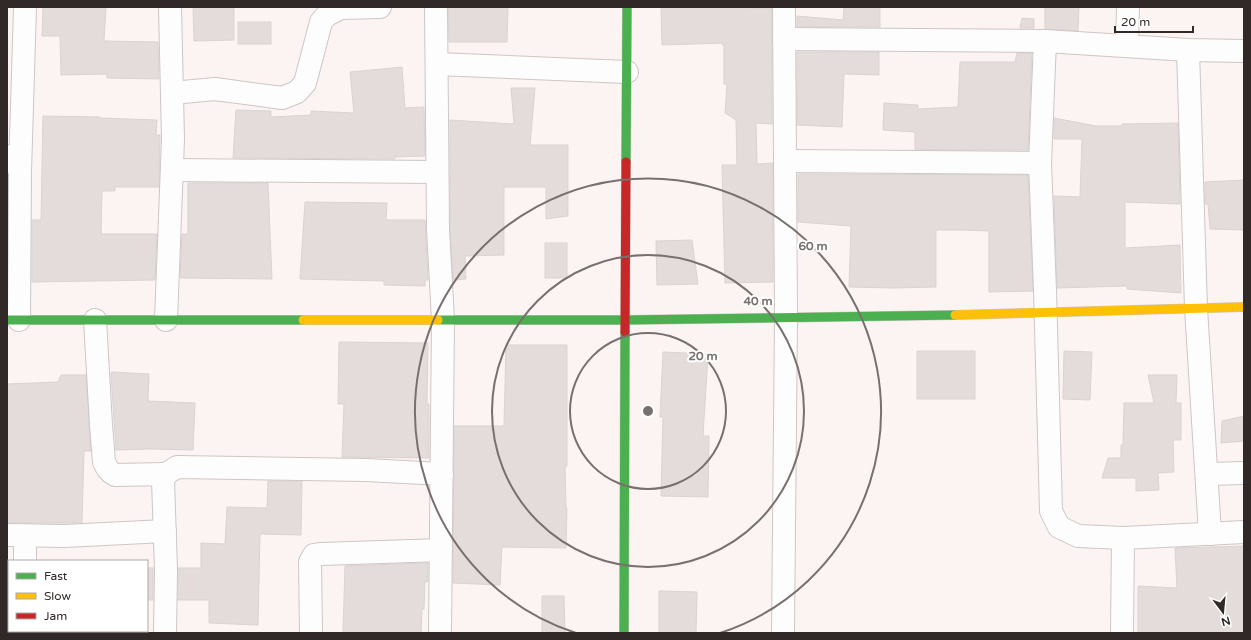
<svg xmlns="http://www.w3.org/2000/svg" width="1251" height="640" font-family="'Varela Round',sans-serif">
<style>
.building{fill:#e3dcdb;stroke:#dad3d2}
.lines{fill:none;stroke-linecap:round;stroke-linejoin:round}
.street-casing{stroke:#cdc6c4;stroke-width:24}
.fast-casing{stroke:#cdc6c4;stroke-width:10}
.slow-casing{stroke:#cdc6c4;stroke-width:10}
.jam-casing{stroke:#cdc6c4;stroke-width:10}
.street{stroke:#fefdfd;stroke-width:22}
.fast{stroke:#4caf50;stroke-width:9}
.slow{stroke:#ffc107;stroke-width:9}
.jam{stroke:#c62828;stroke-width:9}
.ring{fill:none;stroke:#78706e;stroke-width:2}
.centre{fill:#78706e;stroke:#fff;stroke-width:2}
.ring-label{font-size:12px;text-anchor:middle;font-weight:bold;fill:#78706e;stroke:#fff;stroke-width:4;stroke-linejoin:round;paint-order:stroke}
</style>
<rect width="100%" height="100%" fill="#fbf4f2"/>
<!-- building -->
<g class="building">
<polygon points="43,7 106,7 104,41 158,42 159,79 107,78 107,74 61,75 60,36 42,36"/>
<polygon points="193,7 234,7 234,40 194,41"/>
<polygon points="448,7 508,7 507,42 449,42"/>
<polygon points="661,7 772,8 772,124 756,123 757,164 773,163 773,282 725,283 722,165 737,165 736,120 725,113 727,84 724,84 724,45 722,45 723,43 662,45"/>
<polygon points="844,7 880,7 880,27 797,27 797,16 843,20"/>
<polygon points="1045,7 1079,7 1078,31 1045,29"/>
<polygon points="1022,18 1034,19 1034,28 1020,28"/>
<rect x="238" y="22" width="33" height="22"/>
<polygon points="797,52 879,52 879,75 844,74 842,127 797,125"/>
<polygon points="1017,53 1032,53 1028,150 915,150 915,132 883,130 884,103 918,105 918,109 958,107 960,62 1015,62"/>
<polygon points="402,67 405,108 424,107 425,156 395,157 395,159 233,158 236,110 271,111 271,117 311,115 311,111 354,113 350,72"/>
<polygon points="511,88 535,88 530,145 568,145 568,216 546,219 546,187 504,187 504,255 465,256 466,279 453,280 450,229 450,120 514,124"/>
<polygon points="43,116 100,117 100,118 157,120 156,135 160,135 159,187 115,187 115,191 102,191 101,234 157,234 155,280 32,282 32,220 41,220"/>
<polygon points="1054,118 1096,126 1122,126 1122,124 1178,123 1180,204 1125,202 1125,248 1180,245 1181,293 1127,289 1127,286 1057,288 1054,196 1080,197 1082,139 1054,139"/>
<polygon points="798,174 1028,175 1033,291 989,292 989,231 959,230 936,230 936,287 894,288 849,287 851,226 798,222"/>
<polygon points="1244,180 1244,230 1210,229 1208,204 1205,204 1205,182"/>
<polygon points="188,183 268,183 272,279 180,278 182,234 188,234"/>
<polygon points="305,202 387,203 386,220 425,220 428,280 425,280 425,286 384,285 384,281 300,279"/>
<polygon points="692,240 698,284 657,285 656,241"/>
<rect x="545" y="243" width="22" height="35"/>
<polygon points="339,342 428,343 427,404 429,404 429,458 342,457 344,404 338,404"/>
<polygon points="506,345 567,345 567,466 565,466 566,508 567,508 566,548 502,547 500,585 453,583 454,426 504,426"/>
<rect x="917" y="351" width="58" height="48"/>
<polygon points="1064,351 1092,352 1090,400 1063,399"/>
<polygon points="663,352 708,354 703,436 709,436 708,497 661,496 663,417 660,417"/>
<polygon points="112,372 149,374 148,401 195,403 193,450 150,449 116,450 111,374"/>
<polygon points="61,375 86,375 91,451 84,451 82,523 7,523 7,384 58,382"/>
<polygon points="1148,375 1177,375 1176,403 1181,403 1181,440 1173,440 1174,472 1158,473 1159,490 1136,491 1136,478 1102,478 1108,458 1121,458 1121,445 1123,445 1124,403 1154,403"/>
<polygon points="1244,416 1244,441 1221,443 1222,421"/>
<polygon points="268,481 302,481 301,535 260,534 258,625 209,623 209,600 178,600 178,568 201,568 201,543 225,544 227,507 267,508"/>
<polygon points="1244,546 1244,633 1138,633 1138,586 1177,588 1175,548"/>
<polygon points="428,563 428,582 425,581 424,609 422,609 421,633 343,633 345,566"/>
<rect x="147" y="568" width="6" height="32"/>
<polygon points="659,591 697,592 696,633 659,633"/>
<polygon points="542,596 564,596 565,633 542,633"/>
</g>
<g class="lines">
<defs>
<g id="street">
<polyline points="436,7 438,229 443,320 440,633"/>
<polyline points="784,39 1045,41 1188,50 1244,51"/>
<polyline points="1045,41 1040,163 1045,290 1051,511 1059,527 1078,536 1123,538 1244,532"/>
<polyline points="1127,45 1128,7"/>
<polyline points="1188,50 1196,308 1210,534"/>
<polyline points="437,64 627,72"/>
<polyline points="172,93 215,89 282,98 297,92 305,83 321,22 327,15 341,8 380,7"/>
<polyline points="7,156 15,160 20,172 19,320"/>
<polyline points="785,161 1040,163"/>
<polyline points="172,170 437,172"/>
<polyline points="20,172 25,7"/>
<path d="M95,320L101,425L104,462C107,468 109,472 115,475L166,474L163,480L166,570L165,633"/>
<polyline points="166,320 173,139 170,7"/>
<polyline points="166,474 177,467 366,470 442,474"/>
<polyline points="1208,474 1244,473"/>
<polyline points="7,535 64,536 165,531"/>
<polyline points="25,561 25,536"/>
<polyline points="23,633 23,631"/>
<polyline points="311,633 310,562 314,555 322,554 441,550"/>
<polyline points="783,633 786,317 784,7"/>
<polyline points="1122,633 1123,538"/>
</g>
<g id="fast">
<polyline points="626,162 627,7"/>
<polyline points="7,320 303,320"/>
<polyline points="438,320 626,320 955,315"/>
<polyline points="624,633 625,332"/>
</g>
<g id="slow">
<polyline points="955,315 1244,307"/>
<polyline points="303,320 438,320"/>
</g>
<polyline id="jam" points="625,332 626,162"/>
</defs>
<!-- street casing -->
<use href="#street" class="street-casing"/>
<!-- fast casing -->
<use href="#fast" class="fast-casing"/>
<!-- slow casing -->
<use href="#slow" class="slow-casing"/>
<!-- jam casing -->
<use href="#jam" class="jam-casing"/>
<!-- street -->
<use href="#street" class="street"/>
<!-- fast -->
<use href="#fast" class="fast"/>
<!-- slow -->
<use href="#slow" class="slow"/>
<!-- jam -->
<use href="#jam" class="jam"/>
</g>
<!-- distance rings -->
<g class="ring">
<circle cx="648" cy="411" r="78"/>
<circle cx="648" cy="411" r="156"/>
<path d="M576 633A233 233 0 1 1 720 633"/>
</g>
<circle cx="648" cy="411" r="6" class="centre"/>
<g class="ring-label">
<text x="813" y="250">60 m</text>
<text x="758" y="305">40 m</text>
<text x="703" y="360">20 m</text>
</g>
<!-- border -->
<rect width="1251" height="640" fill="none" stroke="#312927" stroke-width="16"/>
<!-- legend -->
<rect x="8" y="560" width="140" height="72" fill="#ffffff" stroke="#ada9a9"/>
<rect x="16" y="573" width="20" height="6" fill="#4caf50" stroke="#ada9a9"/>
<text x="44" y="580" font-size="12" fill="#312927">Fast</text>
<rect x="16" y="593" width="20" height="6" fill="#ffc107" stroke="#ada9a9"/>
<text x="44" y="600" font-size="12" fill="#312927">Slow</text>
<rect x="16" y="613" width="20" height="6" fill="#c62828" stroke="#ada9a9"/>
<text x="44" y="620" font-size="12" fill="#312927">Jam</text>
<!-- north arrow -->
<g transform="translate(1223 612) rotate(164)" stroke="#ffffff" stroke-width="3" paint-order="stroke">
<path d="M0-3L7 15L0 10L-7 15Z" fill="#312927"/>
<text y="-6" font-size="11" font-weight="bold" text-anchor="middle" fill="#312927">N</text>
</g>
<!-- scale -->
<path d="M1115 26v6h78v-6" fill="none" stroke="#312927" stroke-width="2"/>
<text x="1121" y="26" font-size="12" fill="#312927" stroke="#ffffff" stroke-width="3" paint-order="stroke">20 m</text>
</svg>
